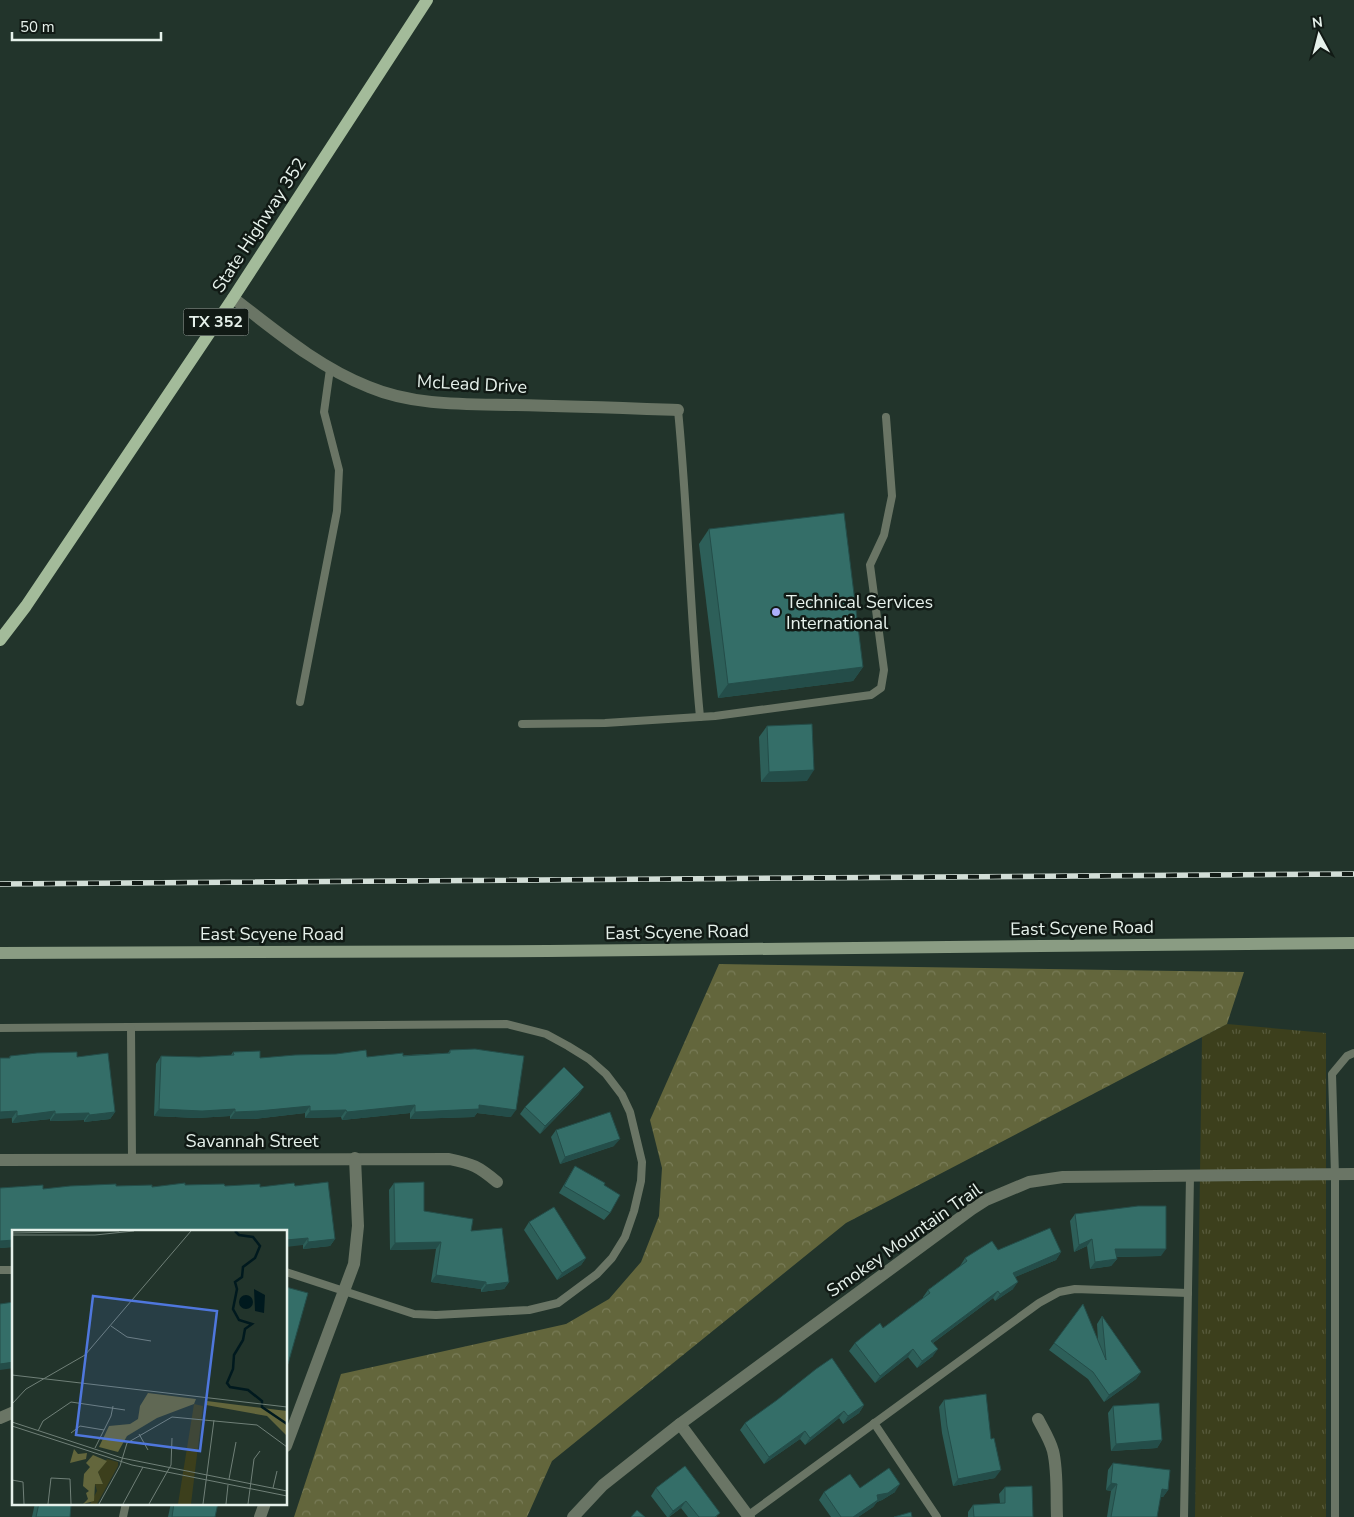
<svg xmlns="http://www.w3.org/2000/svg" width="1354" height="1517" font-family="'Nunito Sans',sans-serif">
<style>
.grass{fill:url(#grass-tufts)}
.forest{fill:url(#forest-crowns)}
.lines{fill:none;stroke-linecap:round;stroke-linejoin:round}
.lane{stroke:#6a7565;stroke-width:8}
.street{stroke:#6a7565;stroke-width:12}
.secondary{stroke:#8a9c83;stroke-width:12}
.primary{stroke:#a3bb9a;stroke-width:12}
.rail-casing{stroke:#d2ded7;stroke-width:5.5}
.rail{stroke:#111a15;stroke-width:4;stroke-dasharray:11;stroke-linecap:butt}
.wall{fill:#2d5f59}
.shaded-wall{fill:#244d49}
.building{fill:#346e68;stroke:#244d49}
.poi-dot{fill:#acaffb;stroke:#111a15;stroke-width:2}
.labels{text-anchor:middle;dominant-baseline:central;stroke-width:5;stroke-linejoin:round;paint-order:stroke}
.shield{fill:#111a15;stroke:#a6b0ab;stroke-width:1}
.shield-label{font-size:16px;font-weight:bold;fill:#e6f1eb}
.street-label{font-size:18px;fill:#e6f1eb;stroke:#111a15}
.poi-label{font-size:18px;fill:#e6f1eb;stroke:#111a15;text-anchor:start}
.inset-river{fill:none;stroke:#00191e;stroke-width:2.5}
.inset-road{fill:none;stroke:#708078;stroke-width:1}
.view{fill:#4f77dd;fill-opacity:0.15;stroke:#4f77dd;stroke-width:2.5}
.inset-edge{fill:none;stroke:#e6f1eb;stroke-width:2.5}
</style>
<defs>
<pattern id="grass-tufts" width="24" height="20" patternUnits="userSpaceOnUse" patternTransform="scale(1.25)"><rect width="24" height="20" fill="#3c3f1c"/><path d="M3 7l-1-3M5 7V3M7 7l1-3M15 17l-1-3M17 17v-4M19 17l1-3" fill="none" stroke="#585b3d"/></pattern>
<pattern id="forest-crowns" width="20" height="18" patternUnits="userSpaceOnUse" patternTransform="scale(1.25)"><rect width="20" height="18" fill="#63663c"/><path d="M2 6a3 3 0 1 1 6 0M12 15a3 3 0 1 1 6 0" fill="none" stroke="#797c58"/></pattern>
</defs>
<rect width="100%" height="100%" fill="#22342b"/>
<!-- grass -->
<polygon class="grass" points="1227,1024 1326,1033 1326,1517 1195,1517 1202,1037"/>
<!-- forest -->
<polygon class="forest" points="719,964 1244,972 1227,1024 846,1223 552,1461 527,1517 294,1517 341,1374 566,1324 609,1299 641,1262 659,1216 662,1168 650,1120"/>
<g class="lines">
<!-- lane -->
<g class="lane">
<path d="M678,410C688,512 690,614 700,717"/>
<polyline points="300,702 337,511 339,470 324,412 330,369"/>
<polyline points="522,724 605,723 715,716 871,695 881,688 884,670 870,565 884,535 892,496 886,417"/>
<polyline points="0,1028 507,1024 546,1034 568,1046 589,1059 606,1074 622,1095 630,1112 642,1162 641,1181 634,1211 625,1237 612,1258 597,1274 558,1303 529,1310 436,1315 414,1314 286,1272"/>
<polyline points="131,1028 132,1159"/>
<polyline points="0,1270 14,1270"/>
<polyline points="874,1423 937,1517"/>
<polyline points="123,1517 126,1503"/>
<polyline points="746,1517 1039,1303 1059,1292 1075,1289 1188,1293"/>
<polyline points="1184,1517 1190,1176"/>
<polyline points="1335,1517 1335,1175 1332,1074 1347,1056 1354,1053"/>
</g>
<!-- street -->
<g class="street">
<path d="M233,298C276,331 318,367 369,387C414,406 466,404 515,405C569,406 623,408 678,410"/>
<path d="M0,1160L449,1159C473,1164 478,1166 497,1182"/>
<polyline points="0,1418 14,1412"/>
<path d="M1038,1419C1043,1429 1050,1440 1053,1451C1058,1472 1056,1495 1057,1517"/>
<polyline points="680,1424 749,1517"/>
<polyline points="286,1446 354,1264 358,1226 355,1158"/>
<polyline points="260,1517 265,1503"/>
<polyline points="573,1517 603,1485 680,1424 972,1209 986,1200 1029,1182 1063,1177 1354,1174"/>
</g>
<!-- secondary -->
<polyline class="secondary" points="0,953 548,951 1354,943"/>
<!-- primary -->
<polyline class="primary" points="0,640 26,606 233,298 427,0"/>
<defs>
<polyline id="rail" points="0,884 1354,874"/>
</defs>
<!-- rail casing -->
<use href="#rail" class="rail-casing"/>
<!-- rail -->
<use href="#rail" class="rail"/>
</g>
<!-- wall -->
<g class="wall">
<polygon points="709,529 863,667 853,681 718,698 699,544"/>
<polygon points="767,726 807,781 761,782 759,737"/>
<polygon points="450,1050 511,1117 477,1113 474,1117 410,1119 410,1113 342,1120 341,1117 305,1118 305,1113 253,1119 230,1119 230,1116 197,1118 154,1116 156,1064 161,1056 199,1057 231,1055 233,1052 260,1058 367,1057 448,1053"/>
<polygon points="10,1056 77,1057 115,1112 110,1119 84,1122 84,1120 50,1121 50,1119 12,1123 9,1058"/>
<polygon points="579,1094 540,1134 520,1114 525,1107"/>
<polygon points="556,1130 614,1146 560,1164 551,1137"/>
<polygon points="575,1166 604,1185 610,1213 604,1220 559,1193"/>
<polygon points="394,1183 424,1211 471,1231 509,1282 504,1289 481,1292 481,1289 431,1282 436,1249 390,1250 389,1190"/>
<polygon points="185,1185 260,1187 295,1186 335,1239 330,1246 303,1249 303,1245 286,1231 14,1231 14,1252 12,1252 12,1247 0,1248 0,1188 43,1189 116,1186 152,1187"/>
<polygon points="1075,1214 1161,1256 1116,1257 1117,1259 1111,1266 1090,1269 1087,1246 1074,1252 1070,1221"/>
<polygon points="529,1222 586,1258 581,1265 557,1280 524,1230"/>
<polygon points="998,1250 1061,1252 1056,1260 1015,1277 1013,1289 995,1301 993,1298 933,1343 933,1356 917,1368 908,1357 875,1383 849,1351 855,1343 883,1328 923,1298 923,1297 928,1290 960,1266 965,1258"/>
<polygon points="1083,1304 1098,1341 1097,1324 1102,1316 1141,1372 1136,1379 1104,1402 1088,1379 1049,1350"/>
<polygon points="944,1400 995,1478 953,1486 942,1433 939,1407"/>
<polygon points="864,1405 859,1413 843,1424 839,1418 805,1445 800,1439 764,1464 740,1430 745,1423"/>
<polygon points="1113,1406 1162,1440 1157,1448 1111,1451 1108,1413"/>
<polygon points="1113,1463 1168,1490 1163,1497 1160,1497 1157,1517 1107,1517 1111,1491 1106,1490 1108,1470"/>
<polygon points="685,1466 717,1517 688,1517 681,1508 669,1517 667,1517 651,1496 656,1488"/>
<polygon points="1005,1487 1033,1517 968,1517 968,1512 973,1505 1000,1503 999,1494"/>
<polygon points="860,1488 895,1492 882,1500 877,1502 873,1507 858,1517 831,1517 819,1500 824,1492"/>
<polygon points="35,1503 70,1503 70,1517 32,1517"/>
<polygon points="171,1503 218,1503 215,1517 168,1517"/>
</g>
<!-- shaded-wall -->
<g class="shaded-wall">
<polygon points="863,667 853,681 718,698 728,684"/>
<polygon points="814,770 807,781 761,782 769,772"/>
<polygon points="584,1087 579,1094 540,1134 545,1126"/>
<polygon points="415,1105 410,1113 342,1120 347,1112"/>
<polygon points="479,1105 516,1110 511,1117 477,1113 474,1117 410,1119 415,1112"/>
<polygon points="310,1106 305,1113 253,1119 230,1119 235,1112"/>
<polygon points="159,1109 235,1109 230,1116 197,1118 154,1116"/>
<polygon points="346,1110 341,1117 305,1118 310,1111"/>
<polygon points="17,1111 12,1118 0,1119 0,1112"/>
<polygon points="55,1111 50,1119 12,1123 17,1116"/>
<polygon points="115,1112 110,1119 84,1122 89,1115"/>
<polygon points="89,1113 84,1120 50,1121 55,1114"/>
<polygon points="620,1139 614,1146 560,1164 565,1157"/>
<polygon points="308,1238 303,1245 286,1247 286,1240"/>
<polygon points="335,1239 330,1246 303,1249 308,1242"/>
<polygon points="1092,1239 1087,1246 1074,1252 1079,1245"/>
<polygon points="14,1240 14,1244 12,1247 0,1248 0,1241"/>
<polygon points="441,1242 436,1249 390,1250 395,1243"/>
<polygon points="1115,1249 1166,1249 1161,1256 1110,1257"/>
<polygon points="1061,1252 1056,1260 1008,1280 1013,1273"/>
<polygon points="586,1258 581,1265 557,1280 562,1273"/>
<polygon points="1117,1259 1111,1266 1090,1269 1095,1262"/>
<polygon points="436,1275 486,1282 481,1289 431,1282"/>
<polygon points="509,1282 504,1289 481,1292 486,1285"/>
<polygon points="1018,1282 1013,1289 995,1301 1000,1294"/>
<polygon points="998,1291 993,1298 926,1348 931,1341"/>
<polygon points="913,1349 908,1357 875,1383 880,1376"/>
<polygon points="938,1349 933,1356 917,1368 922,1361"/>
<polygon points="14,1362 14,1368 0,1370 0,1364"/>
<polygon points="1141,1372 1136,1379 1104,1402 1109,1395"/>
<polygon points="864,1405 859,1413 843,1424 848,1416"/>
<polygon points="844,1411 839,1418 805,1445 810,1438"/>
<polygon points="805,1431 800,1439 764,1464 769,1457"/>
<polygon points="1162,1440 1157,1448 1111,1451 1116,1444"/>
<polygon points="1001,1470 995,1478 953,1486 958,1479"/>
<polygon points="1111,1483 1117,1484 1111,1491 1106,1490"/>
<polygon points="900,1484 895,1492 882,1500 877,1502 873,1507 858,1517 853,1517 877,1495"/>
<polygon points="1162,1489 1168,1490 1163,1497 1157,1496"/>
<polygon points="686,1501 681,1508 668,1517 673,1511"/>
</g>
<!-- building -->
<g class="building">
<polygon points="844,513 863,667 728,684 709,529"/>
<polygon points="812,724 814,770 769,772 767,726"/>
<polygon points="475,1049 524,1056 516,1110 479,1105 479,1109 415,1112 415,1105 347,1112 346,1110 310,1111 310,1106 258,1111 235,1112 235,1109 202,1111 159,1109 161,1056 199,1057 234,1055 233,1052 260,1051 260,1058 295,1055 336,1054 366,1050 367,1057 403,1053 403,1056 450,1053 450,1050"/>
<polygon points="77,1052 77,1057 108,1053 115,1112 89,1115 89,1113 55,1114 55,1111 17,1116 17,1111 0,1112 0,1058 10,1058 10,1056 37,1053"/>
<polygon points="564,1067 584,1087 545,1126 525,1107"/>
<polygon points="610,1112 620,1139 565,1157 556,1130"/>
<polygon points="575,1166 605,1183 604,1185 620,1195 610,1213 564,1186"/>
<polygon points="328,1182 335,1239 308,1242 308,1238 286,1240 286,1231 14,1231 14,1240 0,1241 0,1188 43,1185 43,1189 70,1186 116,1184 116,1186 152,1185 152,1187 185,1183 185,1185 224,1184 225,1186 260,1184 260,1187 294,1183 295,1186"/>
<polygon points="424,1182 424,1211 473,1219 471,1231 502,1228 509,1282 486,1285 486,1282 436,1275 441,1242 395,1243 394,1183"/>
<polygon points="1138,1206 1166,1206 1166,1249 1115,1249 1117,1259 1095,1262 1092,1239 1079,1245 1075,1214"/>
<polygon points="554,1207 586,1258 562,1273 529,1222"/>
<polygon points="1050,1228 1061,1252 1013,1273 1018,1282 1000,1294 998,1291 931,1341 938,1349 922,1361 913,1349 880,1376 855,1343 880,1323 883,1328 930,1293 928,1290 967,1261 965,1258 992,1241 998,1250"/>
<polygon points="286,1287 308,1293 288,1364 286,1364"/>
<polygon points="14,1302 14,1362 0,1364 0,1304"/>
<polygon points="1083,1304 1106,1360 1102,1316 1141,1372 1109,1395 1093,1372 1054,1343"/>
<polygon points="832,1358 864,1405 848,1416 844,1411 810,1438 805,1431 769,1457 745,1423 777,1400 816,1369"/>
<polygon points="986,1394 991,1439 994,1438 1001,1470 958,1479 947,1426 944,1400"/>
<polygon points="1159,1403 1162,1440 1116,1444 1113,1406"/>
<polygon points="1113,1463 1170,1470 1168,1490 1162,1489 1157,1517 1111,1517 1117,1484 1111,1483"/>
<polygon points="685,1466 720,1513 715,1517 699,1517 686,1501 673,1511 656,1488"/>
<polygon points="889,1468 900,1484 888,1493 877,1495 878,1500 853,1517 841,1517 824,1492 850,1474 860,1488"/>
<polygon points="1032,1486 1033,1517 974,1517 973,1505 1005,1503 1005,1487"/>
<polygon points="39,1503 70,1503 70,1505 71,1505 70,1517 36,1517"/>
<polygon points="174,1503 218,1503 215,1517 172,1517"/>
<polygon points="637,1510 645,1517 631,1517"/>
<polygon points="911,1512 912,1517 894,1517"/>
</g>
<!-- markers -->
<circle class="poi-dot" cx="776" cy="612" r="5"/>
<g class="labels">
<!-- shield labels -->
<rect class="shield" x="183.5" y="308.5" width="65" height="27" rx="4"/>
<g class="shield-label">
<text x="216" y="322">TX 352</text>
</g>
<!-- street labels -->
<g class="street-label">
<text transform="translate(259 225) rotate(-57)">State Highway 352</text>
<text transform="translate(472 384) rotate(3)">McLead Drive</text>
<text transform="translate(1082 928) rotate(-1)">East Scyene Road</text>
<text transform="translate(677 932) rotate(-1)">East Scyene Road</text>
<text x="272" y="934">East Scyene Road</text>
<text x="252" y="1141">Savannah Street</text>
<text transform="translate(904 1240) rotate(-35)">Smokey Mountain Trail</text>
</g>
<!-- poi labels -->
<g class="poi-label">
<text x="786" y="602">Technical Services<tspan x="786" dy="21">International</tspan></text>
</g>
</g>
<!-- overview -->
<g transform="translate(12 1230)">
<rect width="275" height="275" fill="#22342b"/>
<path d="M182,174L191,176L179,274H166ZM95,229L106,232V236L85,274H78L85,261L83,254H91L86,242Z" fill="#3c3f1c"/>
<path d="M136,163L184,169L182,174L145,188L115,206L106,222L87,217L97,196L118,194L126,189L128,176ZM195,171L275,181V206L255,186L194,175ZM62,219L66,224L75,223L74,229L58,233ZM81,225L95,231L86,242L91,254H83L82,271L71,274L76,269L74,263L77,261L71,256L72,244L78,237L74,233Z" fill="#63663c"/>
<path d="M242,59L253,65L252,83L243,81ZM227 72a7 7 0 1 1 14 0a7 7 0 1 1-14 0Z" fill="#00191e"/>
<path class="inset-river" d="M223,1L227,5L241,7L248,16L243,28L231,37L230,47L223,52L225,59L221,79L227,90L240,94L233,99L231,110L222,125L221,139L215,153L218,157L236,160L250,171V177L275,194"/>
<path class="inset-road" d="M0,3L107,1M0,5H83L122,1M99,96L115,107L139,111M0,145L275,177M0,174L14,159L73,125L179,1M0,192L110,228L275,261M0,196L120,235L275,266M26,201L31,191L59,172L113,180M59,203L68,196L92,200M127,204L136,220M83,218L99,186L101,176M217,249L224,212M0,250L11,252L12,274M261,258L265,241M36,274L39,248L58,249L59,274M87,274L108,236L115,213L160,187L245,195L275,217M111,274L131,237M137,274L159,235L160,208M191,274L202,190M214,274L216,255M236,274L242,229L248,221"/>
<path class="view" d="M81,66L205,81L188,221L64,205Z"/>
<rect width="275" height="275" class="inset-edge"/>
</g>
<!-- north arrow -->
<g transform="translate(1319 35) rotate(353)" stroke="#111a15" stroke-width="4" paint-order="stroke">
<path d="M0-4L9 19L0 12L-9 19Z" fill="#e6f1eb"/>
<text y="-8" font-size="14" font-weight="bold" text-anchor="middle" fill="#e6f1eb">N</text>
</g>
<!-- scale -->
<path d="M12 32v8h149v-8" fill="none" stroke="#e6f1eb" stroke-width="2.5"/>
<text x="20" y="32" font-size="15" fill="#e6f1eb" stroke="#111a15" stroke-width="4" paint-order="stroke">50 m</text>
</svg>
